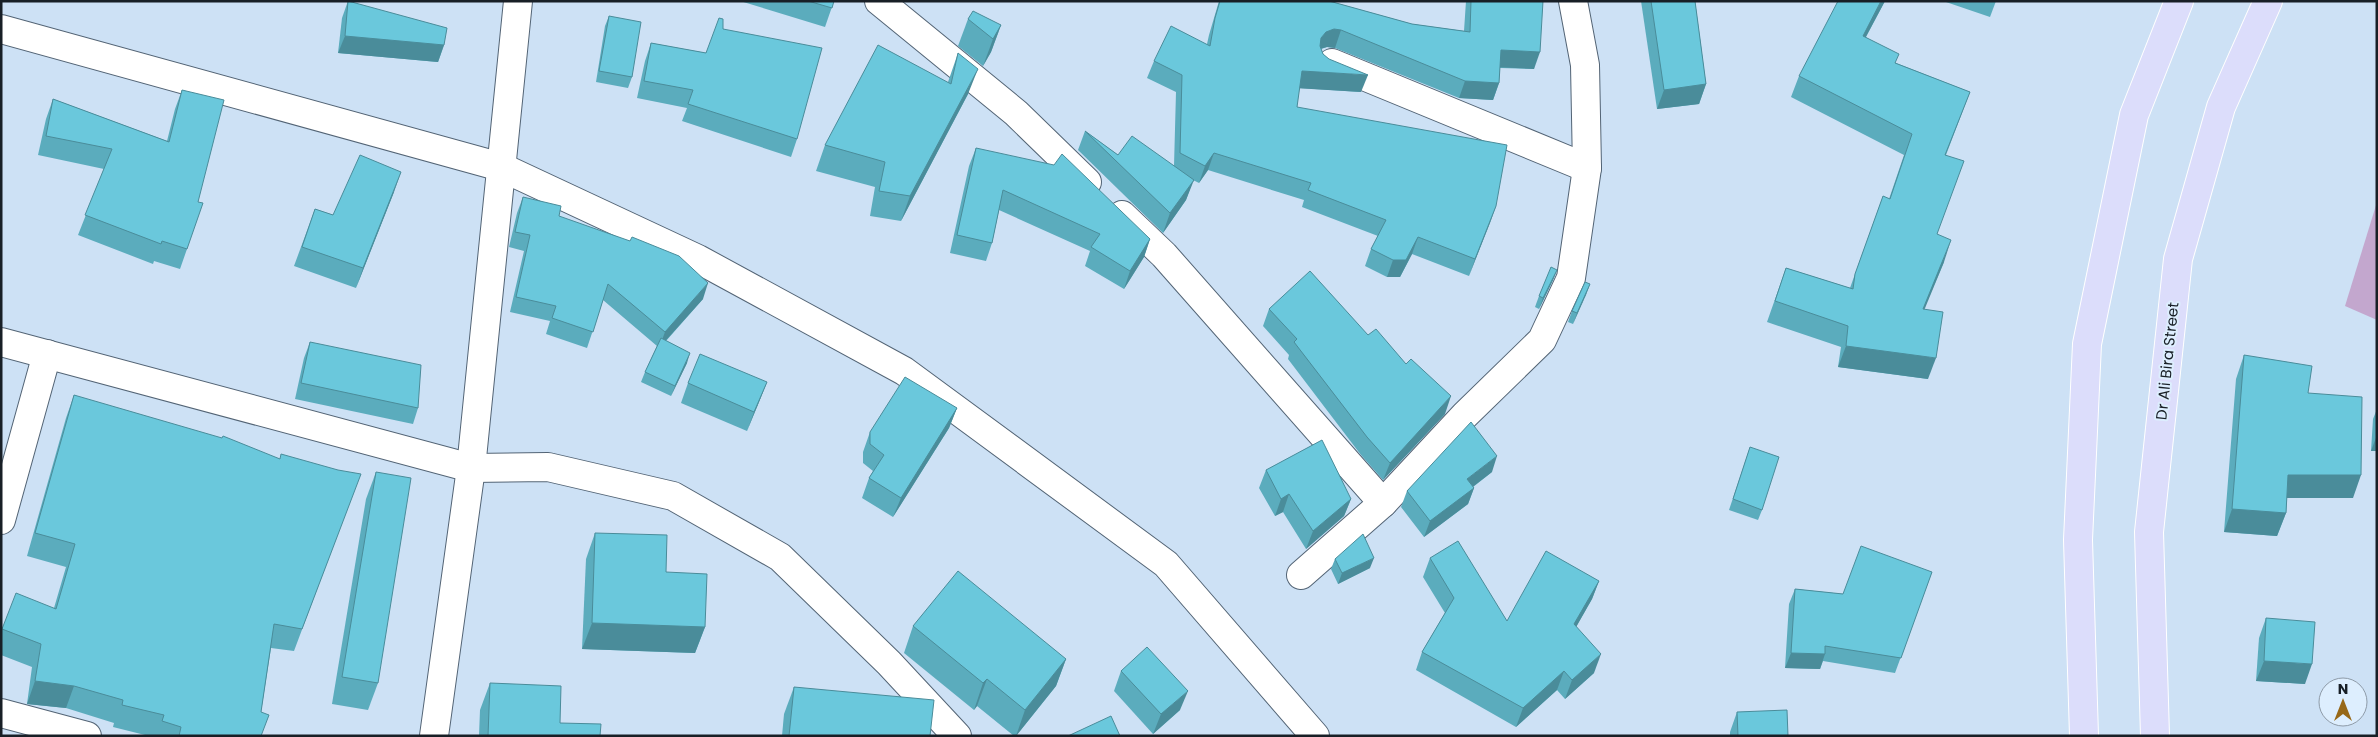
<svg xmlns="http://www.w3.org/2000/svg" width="2378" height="737" font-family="Poppins,sans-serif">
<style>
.green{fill:#c3a7ce}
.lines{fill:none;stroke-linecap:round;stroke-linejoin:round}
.minor-casing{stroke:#536475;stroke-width:30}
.major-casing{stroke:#fff;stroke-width:30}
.minor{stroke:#fff;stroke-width:28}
.major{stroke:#dcddfb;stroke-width:28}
.wall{fill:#5bacbd}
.shaded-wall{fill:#4a8c9a}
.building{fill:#6ac8dc;stroke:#4a8c9a}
.labels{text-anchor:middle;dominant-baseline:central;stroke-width:4;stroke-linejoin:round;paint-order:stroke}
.street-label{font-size:15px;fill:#181f26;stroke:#ddeefe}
</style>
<rect width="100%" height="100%" fill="#cde1f5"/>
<!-- green -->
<polygon class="green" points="2377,202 2377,320 2345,306"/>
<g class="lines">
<defs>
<g id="minor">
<polyline points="879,1 1016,113 1087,182"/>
<polyline points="1,29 501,167 698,259 904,371 1166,564 1315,736"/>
<polyline points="1332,63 1587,168"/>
<polyline points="1122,215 1164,255 1383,503"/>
<polyline points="1,342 471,468 548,467 673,496 780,557 889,663 957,736"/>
<polyline points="1,520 47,354"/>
<polyline points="1301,575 1383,503 1465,415 1542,340 1571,278 1587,168 1585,65 1573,1"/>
<polyline points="1,713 87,736"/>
<polyline points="434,736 471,468 518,1"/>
</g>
<g id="major">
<polyline points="2084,736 2078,540 2087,344 2134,115 2179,1"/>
<polyline points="2155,736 2149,532 2178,259 2221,107 2268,1"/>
</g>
</defs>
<!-- minor casing -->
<use href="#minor" class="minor-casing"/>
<!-- major casing -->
<use href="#major" class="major-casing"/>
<!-- minor -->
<use href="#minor" class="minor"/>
<!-- major -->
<use href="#major" class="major"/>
</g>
<!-- wall -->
<g class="wall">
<polygon points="348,1 444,45 438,62 338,53 342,18"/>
<polygon points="740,1 834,1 825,27"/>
<polygon points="1219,1 1329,1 1412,24 1464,31 1466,1 1543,1 1534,69 1500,68 1499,83 1493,100 1459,98 1335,48 1327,47 1321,49 1323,54 1361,92 1299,88 1297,107 1496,206 1469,276 1412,254 1400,277 1387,277 1365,266 1371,249 1378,236 1302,207 1304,200 1208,170 1199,183 1193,180 1186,200 1163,233 1078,150 1085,131 1118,155 1174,166 1176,92 1147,78 1154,61 1207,44 1209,35"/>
<polygon points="1641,1 1695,1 1706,84 1699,104 1657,109"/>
<polygon points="1885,1 1866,37 1896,63 1970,92 1946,155 1937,234 1944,262 1924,309 1928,379 1838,367 1841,347 1767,322 1786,268 1850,288 1883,196 1889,199 1904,155 1791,97 1799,76"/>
<polygon points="1943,1 1996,1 1990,17"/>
<polygon points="609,16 632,77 628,88 596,82 605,26"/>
<polygon points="968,19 1001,25 991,52 983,66 958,46"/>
<polygon points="723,29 797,139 791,157 682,121 687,108 637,98 645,61 651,43 706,53"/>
<polygon points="958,53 968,94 901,221 870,216 875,187 816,171 825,145 948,82"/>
<polygon points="182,90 198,202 187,249 180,269 154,261 153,264 78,235 104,169 38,155 46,119 53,99 167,141 175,109"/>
<polygon points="976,148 1150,239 1144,257 1124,289 1085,266 1090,251 999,210 992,243 986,261 950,253 969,166"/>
<polygon points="394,192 356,288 294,266 315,209 333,215"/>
<polygon points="523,197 559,216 703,299 666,341 687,363 671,396 641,382 645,372 657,346 603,300 587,348 546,334 550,321 510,312 524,251 509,247 517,213"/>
<polygon points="1557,270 1553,280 1539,309 1535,307 1539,296"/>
<polygon points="1590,284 1573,324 1568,322 1572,311"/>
<polygon points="1269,309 1368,335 1445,414 1383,480 1361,455 1288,359 1289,355 1263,326"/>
<polygon points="310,342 418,408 413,424 295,399 304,358"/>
<polygon points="2244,355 2308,393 2353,498 2287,498 2286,513 2277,536 2224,532 2236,379"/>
<polygon points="767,382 759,402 747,431 681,403 688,383"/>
<polygon points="74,395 352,496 294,651 271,648 261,712 261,736 149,736 113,727 114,723 66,708 27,704 32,667 1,655 1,630 2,629 54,608 66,567 27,556 66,418"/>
<polygon points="957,408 949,428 893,517 862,498 869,478 873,471 863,463 863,452 870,432"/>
<polygon points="2377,409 2377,451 2371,451 2373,419"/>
<polygon points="1750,447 1762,510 1758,520 1729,510"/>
<polygon points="1266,470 1351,499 1344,516 1306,549 1283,512 1275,516 1259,488"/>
<polygon points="376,472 378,683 368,710 332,704 366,499"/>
<polygon points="1492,472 1473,487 1474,488 1468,504 1424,537 1401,507 1407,491"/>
<polygon points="595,533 666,572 705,627 695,653 582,649 586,559"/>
<polygon points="1430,558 1507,621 1599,581 1592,599 1576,627 1594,673 1565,699 1557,690 1516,727 1416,670 1422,652 1445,613 1423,577"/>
<polygon points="1335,559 1370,568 1338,584 1331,569"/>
<polygon points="1932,572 1895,673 1823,661 1820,669 1785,668 1789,604 1795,589 1843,594"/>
<polygon points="2266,618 2305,684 2256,681 2259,638"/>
<polygon points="913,626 1066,659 1056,686 1016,736 1014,736 977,706 974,710 904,653"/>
<polygon points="1121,671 1180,710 1153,734 1114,691"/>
<polygon points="490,683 560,723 600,736 479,736 480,710"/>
<polygon points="794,687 930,736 782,736 784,714"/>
<polygon points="1737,712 1788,736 1730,736 1730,732"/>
</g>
<!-- shaded-wall -->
<g class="shaded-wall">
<polygon points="1881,1 1885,1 1855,57 1863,36"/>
<polygon points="1001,25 991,52 983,66 993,39"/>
<polygon points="1334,29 1341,30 1335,48 1327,47 1320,49 1315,56 1321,38 1326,32"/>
<polygon points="345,36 444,45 438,62 338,53"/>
<polygon points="1501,50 1540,52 1534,69 1494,67"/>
<polygon points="978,69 968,94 901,221 910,196"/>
<polygon points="1302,71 1368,75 1361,92 1295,88"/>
<polygon points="1465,81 1499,83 1493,100 1459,98"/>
<polygon points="1706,84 1699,104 1657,109 1664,90"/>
<polygon points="1214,153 1208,170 1199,183 1205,166"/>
<polygon points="401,172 394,192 356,288 363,268"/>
<polygon points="1194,180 1186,200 1163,233 1170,213"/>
<polygon points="1496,206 1490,223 1469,276 1475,259"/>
<polygon points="1418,237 1412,254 1400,277 1387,277 1393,260"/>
<polygon points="1150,239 1144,257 1124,289 1130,271"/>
<polygon points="1951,240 1944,262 1916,330 1923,309"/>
<polygon points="1557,270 1553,280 1539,309 1543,298"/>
<polygon points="708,283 703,299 659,348 665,332"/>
<polygon points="1590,284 1586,295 1573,324 1577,313"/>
<polygon points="1846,346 1936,358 1928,379 1838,367"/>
<polygon points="690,353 687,363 671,396 675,386"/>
<polygon points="767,382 759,402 747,431 754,412"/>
<polygon points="1451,396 1445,414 1383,480 1390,463"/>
<polygon points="957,408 949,428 893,517 901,498"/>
<polygon points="2377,435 2377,451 2371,451"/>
<polygon points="1497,456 1492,472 1462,495 1467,479"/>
<polygon points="2288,475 2361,475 2353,498 2280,498"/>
<polygon points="1474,488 1468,504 1424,537 1430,521"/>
<polygon points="1289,494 1283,512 1275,516 1281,499"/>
<polygon points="1351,499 1344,516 1306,549 1313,531"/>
<polygon points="2232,509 2286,513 2277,536 2224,532"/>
<polygon points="1374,558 1370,568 1338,584 1342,573"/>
<polygon points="1599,581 1592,599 1567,643 1574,624"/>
<polygon points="592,623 705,627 695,653 582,649"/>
<polygon points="1791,653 1825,654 1820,669 1785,668"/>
<polygon points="1601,654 1594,673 1565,699 1572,680"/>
<polygon points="1066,659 1056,686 1016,736 1025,710"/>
<polygon points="2264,661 2312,664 2305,684 2256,681"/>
<polygon points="1564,671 1557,690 1516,727 1523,708"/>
<polygon points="987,679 977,706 974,710 983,683"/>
<polygon points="35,681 74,686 66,708 27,704"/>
<polygon points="1188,691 1180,710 1153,734 1161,714"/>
</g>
<!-- building -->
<g class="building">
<polygon points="348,1 447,28 444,45 345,36"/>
<polygon points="808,1 834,1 832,8"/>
<polygon points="1220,1 1329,1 1412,24 1470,32 1471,1 1543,1 1540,52 1501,50 1499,83 1465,81 1341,30 1334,29 1326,32 1321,38 1320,46 1323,54 1329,59 1368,75 1302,71 1297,107 1507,145 1496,206 1475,259 1418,237 1406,260 1393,260 1371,249 1386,220 1308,190 1311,183 1214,153 1205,166 1180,153 1182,75 1154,61 1171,26 1210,46 1215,18"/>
<polygon points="1651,1 1695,1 1706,84 1664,90"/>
<polygon points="1838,1 1881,1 1863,36 1899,54 1895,63 1970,92 1945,155 1964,161 1937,234 1951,240 1923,309 1943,312 1936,358 1846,346 1848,326 1775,301 1786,268 1853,289 1855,274 1883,196 1890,199 1912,134 1799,76"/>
<polygon points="973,11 1001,25 993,39 968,19"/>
<polygon points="609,16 641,22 632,77 599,71"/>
<polygon points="719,18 723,19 723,29 822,48 797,139 688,104 693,90 644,81 651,43 706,53"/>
<polygon points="878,45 951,84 958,53 978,69 910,196 879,191 885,162 825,145"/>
<polygon points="182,90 224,100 198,202 203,203 187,249 162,241 161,244 85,215 112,149 46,136 53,99 169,142"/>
<polygon points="1085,131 1118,155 1132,136 1194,180 1170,213"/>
<polygon points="976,148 1054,165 1062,154 1150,239 1130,271 1091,247 1100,234 1003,190 992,243 957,235"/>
<polygon points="360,155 401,172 363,268 302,247 315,209 333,215"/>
<polygon points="523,197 561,206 559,216 630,241 632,237 679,256 708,283 665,332 608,284 593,332 552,318 556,306 516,297 530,235 515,232"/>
<polygon points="1551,267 1557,270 1543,298 1539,296"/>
<polygon points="1310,271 1368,335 1376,329 1406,364 1411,359 1451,396 1390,463 1367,437 1294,342 1297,339 1269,309"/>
<polygon points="1585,282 1590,284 1577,313 1572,311"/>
<polygon points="661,338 690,353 675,386 645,372"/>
<polygon points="310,342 421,365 418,408 301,383"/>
<polygon points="700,354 767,382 754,412 688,383"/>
<polygon points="2244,355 2312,366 2308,393 2362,397 2361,475 2288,475 2286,513 2232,509"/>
<polygon points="905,377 957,408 901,498 869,478 884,455 870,444 870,432"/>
<polygon points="74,395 222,438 223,436 280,459 281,454 338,470 361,474 302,629 274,624 261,712 269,715 261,736 179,736 181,727 162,721 164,715 122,705 123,700 74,686 35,681 41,644 2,629 16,593 56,609 75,544 35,533"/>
<polygon points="1471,422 1497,456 1467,479 1474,488 1430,521 1407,491"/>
<polygon points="1322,440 1351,499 1313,531 1289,494 1281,499 1266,470"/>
<polygon points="1750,447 1779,457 1762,510 1733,499"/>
<polygon points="376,472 411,478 378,683 342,677"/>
<polygon points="595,533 667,535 666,572 707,574 705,627 592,623"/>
<polygon points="1363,534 1374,558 1342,573 1335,559"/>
<polygon points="1458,541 1507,621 1546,551 1599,581 1574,624 1601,654 1572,680 1564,671 1523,708 1422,652 1454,598 1430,558"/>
<polygon points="1861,546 1932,572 1901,658 1825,646 1825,654 1791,653 1795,589 1843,594"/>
<polygon points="958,571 1066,659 1025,710 987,679 983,683 913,626"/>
<polygon points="2266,618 2315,622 2312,664 2264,661"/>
<polygon points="1147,647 1188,691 1161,714 1121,671"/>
<polygon points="490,683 561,686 560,723 601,724 600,736 488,736"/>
<polygon points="794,687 934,700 930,736 789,736"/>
<polygon points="1787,710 1788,736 1738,736 1737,712"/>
<polygon points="1111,716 1120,736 1068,736"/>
</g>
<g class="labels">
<!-- street labels -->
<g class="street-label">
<text transform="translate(2167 361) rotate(-84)">Dr Ali Bira Street</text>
</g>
</g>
<!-- border -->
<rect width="2378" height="737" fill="none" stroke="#181f26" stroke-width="5"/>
<!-- north arrow -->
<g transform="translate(2343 702)"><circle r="24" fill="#ddeefe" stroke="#8e9ba8"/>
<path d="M0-4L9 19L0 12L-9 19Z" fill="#976818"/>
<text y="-8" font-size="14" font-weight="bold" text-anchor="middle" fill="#181f26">N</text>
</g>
</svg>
